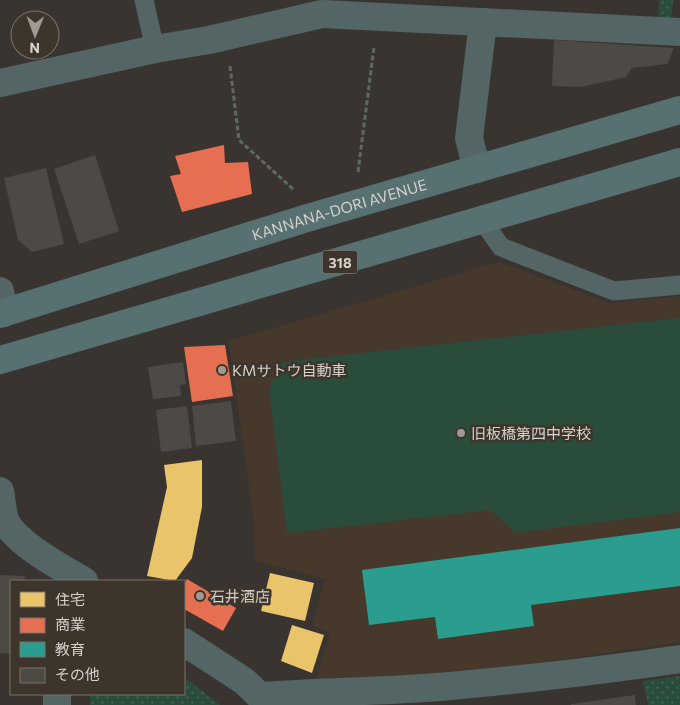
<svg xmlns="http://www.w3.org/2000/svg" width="680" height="705" font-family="Commissioner,'Noto Sans JP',sans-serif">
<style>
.built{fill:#46392c}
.green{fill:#2a4d3b}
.park{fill:url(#park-dots)}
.homes{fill:#e9c46a}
.shops{fill:#e76f51}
.schools{fill:#2a9d8f}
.building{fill:#4d4945}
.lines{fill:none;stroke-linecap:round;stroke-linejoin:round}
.path{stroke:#5e6867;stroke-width:3;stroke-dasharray:5 2.5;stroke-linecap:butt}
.service{stroke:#546566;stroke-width:19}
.minor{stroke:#546566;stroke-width:28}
.tertiary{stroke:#546566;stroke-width:28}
.primary{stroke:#577072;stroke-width:28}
.poi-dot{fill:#9f9a94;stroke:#3d342b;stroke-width:2}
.labels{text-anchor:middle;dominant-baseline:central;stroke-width:5;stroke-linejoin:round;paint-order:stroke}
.shield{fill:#3d342b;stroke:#a8a29b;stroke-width:1}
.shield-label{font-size:14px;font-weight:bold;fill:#d6d1cb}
.street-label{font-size:15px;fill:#d6d1cb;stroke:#3d342b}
.poi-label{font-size:15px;fill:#d6d1cb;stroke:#3d342b;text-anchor:start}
</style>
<defs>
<pattern id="park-dots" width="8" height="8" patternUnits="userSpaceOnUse" patternTransform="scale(1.25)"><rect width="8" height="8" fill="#2a4d3b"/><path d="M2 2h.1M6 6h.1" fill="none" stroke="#486656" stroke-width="1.8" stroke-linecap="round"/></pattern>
</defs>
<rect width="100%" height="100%" fill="#39342f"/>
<!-- built -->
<polygon class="built" points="499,262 609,303 680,296 680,642 468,674 316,680 330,632 312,626 325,579 255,560 254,525 229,341"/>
<!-- green -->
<polygon class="green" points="680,318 680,512 516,533 490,510 287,533 269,389 281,362"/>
<!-- park -->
<g class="park">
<polygon points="659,0 673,0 671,19 658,18"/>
<polygon points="680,676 680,705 648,705 643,681"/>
<polygon points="184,677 220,705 90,705 90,694 184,694"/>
</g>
<!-- homes -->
<g class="homes">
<polygon points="202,460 202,507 192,558 175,581 147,576 167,487 164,465"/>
<polygon points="270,573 314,583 305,621 261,611"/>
<polygon points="292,625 324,635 312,673 281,661"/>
</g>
<!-- shops -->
<g class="shops">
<polygon points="224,145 225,163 248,162 252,194 182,212 170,176 181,174 175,156"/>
<polygon points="225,345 233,396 192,402 184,347"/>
<polygon points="187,579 236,608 223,631 184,609 184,584"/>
</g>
<!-- schools -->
<polygon class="schools" points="680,528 680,586 531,605 534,626 438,639 435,617 369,625 362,570"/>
<!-- building -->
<g class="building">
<polygon points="554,40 674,48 667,64 632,68 626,77 581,87 552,86"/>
<polygon points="95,155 119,231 79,244 54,169"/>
<polygon points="46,168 64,244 32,252 18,240 4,178"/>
<polygon points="183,362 186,384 180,385 181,396 153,399 148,367"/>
<polygon points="231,401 236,441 196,446 192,406"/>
<polygon points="187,406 192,448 161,452 156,410"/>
<polygon points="0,575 25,576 24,581 11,581 11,654 0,653"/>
<polygon points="635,695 636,705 571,705 571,704"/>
</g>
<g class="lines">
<!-- path -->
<g class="path">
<polyline points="230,66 239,140 294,190"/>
<polyline points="358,172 374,47"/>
</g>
<!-- service -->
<g class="service">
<polyline points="144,0 155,49"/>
<polyline points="482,220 501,247 614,291 680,285"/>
</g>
<!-- minor -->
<g class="minor">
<polyline points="0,83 155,49 209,40 322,14 680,32"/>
<polyline points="477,169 469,138 483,22"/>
<polyline points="0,291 4,313"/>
<path d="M261,696C324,691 387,692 450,686C527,679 604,670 680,659"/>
<polyline points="57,705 57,694"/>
</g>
<!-- tertiary -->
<g class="tertiary">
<path d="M0,491C2,500 2,513 6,522C17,544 64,569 84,581"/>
<polyline points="184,642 244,681 269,705"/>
</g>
<!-- primary -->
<g class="primary">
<path id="s1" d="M0,314L304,219L680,110"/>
<polyline points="0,360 680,162"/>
</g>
</g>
<!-- markers -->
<g class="poi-dot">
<circle cx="222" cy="370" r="5"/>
<circle cx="461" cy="433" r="5"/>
<circle cx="200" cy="596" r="5"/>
</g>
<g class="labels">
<!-- shield labels -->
<rect class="shield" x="322.5" y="250.5" width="35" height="23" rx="4"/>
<g class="shield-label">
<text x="340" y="262">318</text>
</g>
<!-- street labels -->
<g class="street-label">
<text stroke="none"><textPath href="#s1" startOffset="355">KANNANA-DORI AVENUE</textPath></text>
</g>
<!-- poi labels -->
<g class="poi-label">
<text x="232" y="370">KMサトウ自動車</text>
<text x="471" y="433">旧板橋第四中学校</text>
<text x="210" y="596">石井酒店</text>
</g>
</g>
<!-- legend -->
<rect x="10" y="580" width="175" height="115" fill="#3d342b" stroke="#7a736b"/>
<rect x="20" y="592" width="25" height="15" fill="#e9c46a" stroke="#7a736b"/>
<text x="55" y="605" font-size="15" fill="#d6d1cb">住宅</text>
<rect x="20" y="618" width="25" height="15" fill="#e76f51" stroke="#7a736b"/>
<text x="55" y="630" font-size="15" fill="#d6d1cb">商業</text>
<rect x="20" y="642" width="25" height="15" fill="#2a9d8f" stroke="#7a736b"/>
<text x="55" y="655" font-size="15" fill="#d6d1cb">教育</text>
<rect x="20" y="668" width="25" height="15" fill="#4d4945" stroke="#7a736b"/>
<text x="55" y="680" font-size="15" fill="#d6d1cb">その他</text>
<!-- north arrow -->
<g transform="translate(35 35) rotate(181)"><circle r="24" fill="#3d342b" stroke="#7a736b"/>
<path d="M0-4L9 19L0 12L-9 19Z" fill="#9f9a94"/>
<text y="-8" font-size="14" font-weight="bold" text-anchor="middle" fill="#d6d1cb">N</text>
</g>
</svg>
